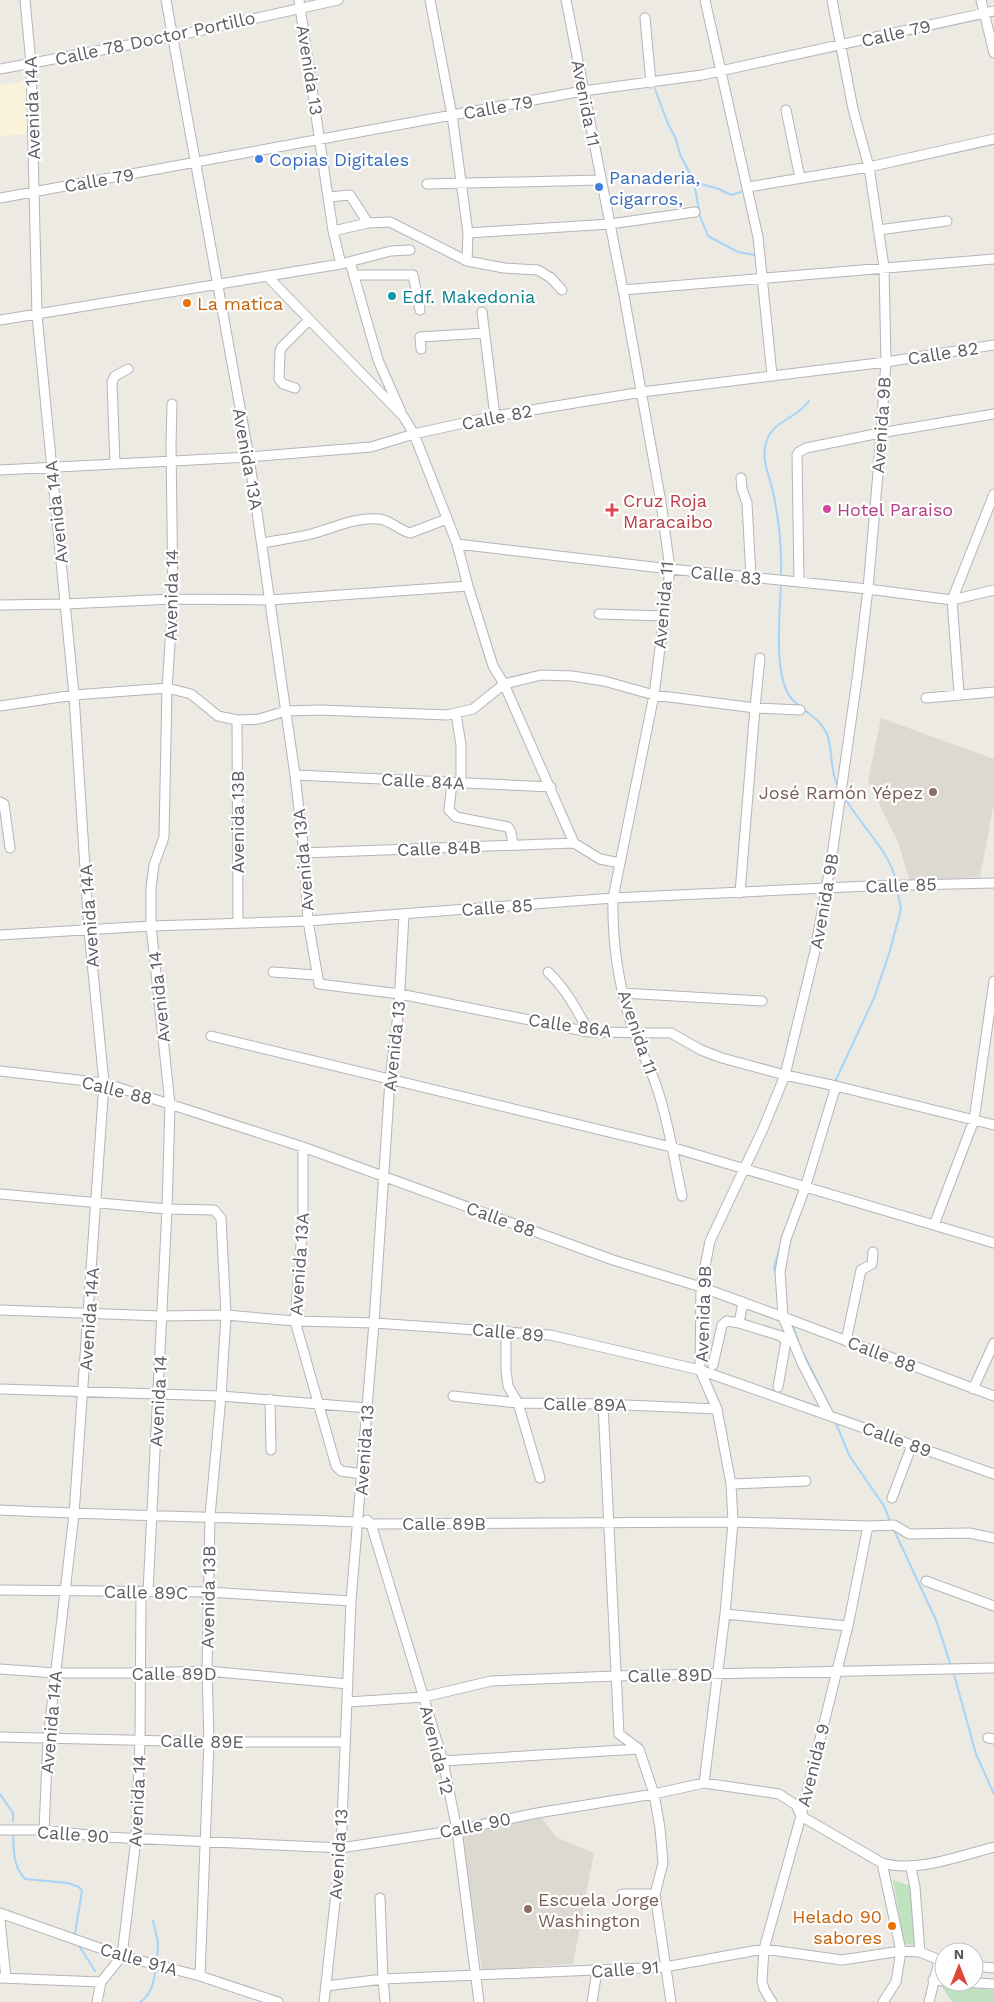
<svg xmlns="http://www.w3.org/2000/svg" width="994" height="2002" font-family="'Work Sans',sans-serif">
  <style>
    .commercial { fill: #fbf3d9 }
    .education { fill: #dcd9d1 }
    .green { fill: #c1e2c1 }
    .lines { fill: none; stroke-linecap: round; stroke-linejoin: round }
    .stream { stroke: #a7d4f8; stroke-width: 2 }
    .street-casing { stroke: #b3b5b9; stroke-width: 11 }
    .street { stroke: #fff; stroke-width: 9 }
    .shop-dot { fill: #3f7fe0; stroke: #fff; stroke-width: 2 }
    .culture-dot { fill: #0f9aa8; stroke: #fff; stroke-width: 2 }
    .food-dot { fill: #e8710a; stroke: #fff; stroke-width: 2 }
    .hotel-dot { fill: #d1479c; stroke: #fff; stroke-width: 2 }
    .health-dot { fill: #e0444e; stroke: #fff; stroke-width: 2 }
    .education-dot { fill: #8d6e63; stroke: #fff; stroke-width: 2 }
    .labels { text-anchor: middle; dominant-baseline: central; stroke-width: 4.5; stroke-linejoin: round; paint-order: stroke }
    .street-label { font-size: 18px; fill: #5b5e62; stroke: #fff }
    .shop-label { font-size: 18px; fill: #366cbe; stroke: #fff; text-anchor: start }
    .culture-label { font-size: 18px; fill: #0d838f; stroke: #fff; text-anchor: start }
    .food-label { font-size: 18px; fill: #c56008; stroke: #fff; text-anchor: start }
    .health-label { font-size: 18px; fill: #be3a42; stroke: #fff; text-anchor: start }
    .hotel-label { font-size: 18px; fill: #b23c85; stroke: #fff; text-anchor: start }
    .education-label { font-size: 18px; fill: #785e54; stroke: #fff; text-anchor: end }
  </style>
  <rect width="100%" height="100%" fill="#eceae2"/>
  <path class="commercial" d="M26,82L28,134L0,136V85Z"/>
  <path class="education" d="M881,718L994,759V803L980,877L910,881L898,842L868,781Z
    M541,1817L556,1837L594,1853L573,1964L482,1970L461,1835Z"/>
  <path class="green" d="M893,1880L914,1887V1945L904,1944Z
    M941,1985L994,1990V2002H952Z"/>
  <g class="lines">
    <path class="stream" d="M655,89L668,124L675,137L680,154L694,182L700,216L708,236L738,252L755,255
      M694,182L719,189L731,195L741,192
      M781,577C782,549 779,520 773,492C769,474 760,458 767,440C774,420 798,418 809,401
      M781,584C780,612 773,676 791,698C802,711 818,716 826,732C834,750 829,768 837,784
      M845,798C859,824 891,852 896,882
      M834,1084L874,998L889,954L901,909L897,889
      M818,1131L830,1092
      M777,1281L774,1267L780,1247
      M792,1323L801,1349
      M803,1353L830,1407
      M835,1421L849,1455L884,1506L890,1521
      M893,1528L936,1620L951,1666
      M953,1671L976,1754L994,1794
      M0,1794L13,1813V1821
      M13,1835C14,1852 13,1866 25,1879L68,1883L79,1887L82,1891L75,1933
      M153,1921L158,1942L157,1963
      M78,1944L95,1971
      M140,2002C152,1995 154,1980 156,1968"/>
    <defs>
      <path id="street" d="M25,0L31,64L37,315L74,695L89,931L104,1083L74,1514L48,1739L44,1830
        M166,0L249,457L295,775L304,853L308,921L319,984L400,994L589,1032L671,1033L701,1050L722,1058L785,1075L836,1086L994,1125
        M299,0L333,231
        M430,0L452,115L468,233
        M566,0L623,290L661,502L670,569L654,695L613,898C612,944 619,989 634,1032C641,1052 651,1069 657,1088C669,1123 674,1160 682,1196
        M705,0L758,237L772,375
        M981,0L994,53
        M645,18L651,83
        M0,69L171,37L338,0
        M786,110L800,178
        M427,184L601,180
        M748,187L869,167L994,139
        M329,197L350,195L368,223
        M0,198L583,91L702,75L994,11
        M878,230L947,221
        M467,261L468,233L610,224L695,212
        M350,262L378,360L401,412
        M341,264L333,231L368,223L390,222L467,261L504,268L538,270L551,278L562,290
        M354,275H413L420,310
        M267,276L403,416L414,434L457,544L468,586L493,666L504,684L574,843L600,859L620,863
        M623,290L994,259
        M482,312L495,416
        M0,320L341,264L391,251L410,250
        M421,349L420,337L485,333
        M295,388L283,384L279,379L280,352L281,348L309,320
        M115,464L112,382L115,376L128,369
        M0,470L249,457L371,447L414,434L495,416L642,392L886,362L994,345
        M741,478L742,489L747,503L751,577
        M262,543C279,540 295,538 311,534C335,528 353,517 379,519C390,520 399,530 410,533L447,519
        M457,544L670,569L868,589L952,600L994,590
        M799,582L797,455L799,452L806,448L880,433L994,414
        M0,605L66,604L173,599L270,600L468,586
        M599,614L664,616
        M760,658L755,708L800,710
        M959,694L952,600L994,494
        M926,698L994,692
        M0,706L74,695L167,688L191,694L218,716L237,720L259,719L286,711L320,710L447,715L473,709L504,684L541,675L572,676L604,681L654,695L755,708L740,893
        M456,714L461,745V783
        M237,720L238,923
        M295,775L551,787
        M452,783L449,810L456,817L508,827L511,832L513,845
        M0,802L4,804L10,848
        M304,853L574,843
        M0,935L151,926L308,921L613,898L868,886L994,883
        M273,972L316,975
        M548,972C566,989 577,1010 589,1032
        M622,993L762,1001
        M211,1036L671,1147L994,1243
        M0,1071L104,1083L303,1147L613,1260L701,1287L783,1317L994,1396
        M303,1147V1218L295,1321L336,1466L341,1471L362,1474
        M0,1194L167,1209L214,1210L221,1218L226,1315L221,1396L210,1516L207,1671L209,1742L200,1976
        M934,1225L974,1120L994,981
        M743,1302L739,1323L781,1336L786,1341L778,1387
        M0,1310L161,1316L226,1315L295,1321L374,1323L550,1335L700,1370L994,1474
        M506,1331V1370L508,1386L518,1403L540,1478
        M846,1341L861,1270L872,1264L873,1252
        M713,1365L722,1325L727,1321L739,1323
        M0,1389L221,1396L368,1408
        M973,1389L994,1343
        M453,1396L518,1403L603,1404L717,1409
        M270,1399L271,1450
        M603,1404L619,1734L639,1749L654,1794L660,1828L663,1863L655,1894L671,2002
        M829,1415L802,1363L783,1317L780,1272L786,1239L805,1188L836,1086
        M731,1484L806,1481
        M892,1498L912,1445
        M0,1510C119,1516 239,1517 358,1522L371,1524L733,1522L868,1526L894,1525L909,1534L969,1533L994,1538
        M367,1520L371,1524L443,1761L457,1830L479,2002
        M926,1581L994,1606
        M0,1590L208,1592L351,1601
        M148,1592L167,1209L170,1104L151,926V888L154,865L164,837L167,688L173,599L171,445L172,404
        M725,1614L848,1626
        M0,1669L55,1673H140L207,1671L348,1684
        M348,1702L424,1697L491,1681L615,1676L994,1668
        M0,1737L209,1742H345
        M988,1738L994,1739
        M443,1761L639,1749
        M704,1783L725,1614L733,1522L731,1484L717,1409L700,1370L701,1287L710,1241L763,1129L785,1075L815,951L832,856L858,672L868,589L878,473L886,362L884,267L869,167L853,109L832,0
        M0,1830H44L104,1837L341,1848L457,1830L537,1813L654,1794L704,1783L779,1794L796,1805L801,1816L882,1863C917,1873 959,1856 994,1847
        M882,1863L901,1951L896,1982L883,2002
        M911,1868L915,1887L920,1952
        M622,1894H655
        M380,1898L383,1979L665,1967L764,1949L842,1960L901,1951L920,1952L944,1962
        M0,1913L122,1956L200,1976L278,2002
        M0,1920L6,1978
        M974,1966L994,1968
        M0,1978L101,1982
        M933,1980L944,1981
        M962,1982L994,1984
        M326,1986L383,1979L385,2002
        M97,2002L101,1982L122,1956L136,1839L140,1741L141,1592
        M324,2002L341,1848L351,1601L374,1323L390,1080L399,1006L404,914
        M592,2002L597,1971
        M772,2002L764,1989L762,1981L764,1949L801,1816L848,1626L868,1526
        M929,2002L939,1961"/>
    </defs>
    <use href="#street" class="street-casing"/>
    <use href="#street" class="street"/>
  </g>
  <g class="shop-dot">
    <circle cx="259" cy="159" r="5"/>
    <circle cx="599" cy="187" r="5"/>
  </g>
  <circle class="culture-dot" cx="392" cy="296" r="5"/>
  <g class="food-dot">
    <circle cx="187" cy="303" r="5"/>
    <circle cx="892" cy="1926" r="5"/>
  </g>
  <circle class="hotel-dot" cx="827" cy="509" r="5"/>
  <path class="health-dot" d="M609.5 502.5h5v5h5v5h-5v5h-5v-5h-5v-5h5z"/>
  <g class="education-dot">
    <circle cx="933" cy="792" r="5"/>
    <circle cx="528" cy="1909" r="5"/>
  </g>
  <g class="labels">
    <g class="street-label">
      <text transform="translate(896 33) rotate(-13)">Calle 79</text>
      <text transform="translate(155 38) rotate(-12)">Calle 78 Doctor Portillo</text>
      <text transform="translate(310 70) rotate(81)">Avenida 13</text>
      <text transform="translate(586 103) rotate(79)">Avenida 11</text>
      <text transform="translate(498 107) rotate(-10)">Calle 79</text>
      <text transform="translate(32 108) rotate(-92)">Avenida 14A</text>
      <text transform="translate(99 180) rotate(-10)">Calle 79</text>
      <text transform="translate(943 353) rotate(-9)">Calle 82</text>
      <text transform="translate(497 417) rotate(-11)">Calle 82</text>
      <text transform="translate(881 425) rotate(-86)">Avenida 9B</text>
      <text transform="translate(248 459) rotate(80)">Avenida 13A</text>
      <text transform="translate(56 512) rotate(-96)">Avenida 14A</text>
      <text transform="translate(726 575) rotate(6)">Calle 83</text>
      <text transform="translate(171 595) rotate(-89)">Avenida 14</text>
      <text transform="translate(663 605) rotate(-85)">Avenida 11</text>
      <text transform="translate(423 781) rotate(3)">Calle 84A</text>
      <text transform="translate(237 822) rotate(-90)">Avenida 13B</text>
      <text transform="translate(439 848) rotate(-2)">Calle 84B</text>
      <text transform="translate(303 860) rotate(-95)">Avenida 13A</text>
      <text transform="translate(901 885) rotate(-2)">Calle 85</text>
      <text transform="translate(824 901) rotate(-80)">Avenida 9B</text>
      <text transform="translate(497 907) rotate(-4)">Calle 85</text>
      <text transform="translate(89 916) rotate(-94)">Avenida 14A</text>
      <text transform="translate(159 997) rotate(-96)">Avenida 14</text>
      <text transform="translate(570 1025) rotate(8)">Calle 86A</text>
      <text transform="translate(638 1032) rotate(71)">Avenida 11</text>
      <text transform="translate(394 1046) rotate(-84)">Avenida 13</text>
      <text transform="translate(117 1090) rotate(14)">Calle 88</text>
      <text transform="translate(501 1219) rotate(20)">Calle 88</text>
      <text transform="translate(299 1264) rotate(-86)">Avenida 13A</text>
      <text transform="translate(703 1314) rotate(-88)">Avenida 9B</text>
      <text transform="translate(89 1319) rotate(-86)">Avenida 14A</text>
      <text transform="translate(508 1332) rotate(5)">Calle 89</text>
      <text transform="translate(882 1354) rotate(21)">Calle 88</text>
      <text transform="translate(158 1401) rotate(-87)">Avenida 14</text>
      <text transform="translate(585 1404) rotate(1)">Calle 89A</text>
      <text transform="translate(897 1439) rotate(20)">Calle 89</text>
      <text transform="translate(364 1450) rotate(-86)">Avenida 13</text>
      <text x="444" y="1523">Calle 89B</text>
      <text transform="translate(146 1592) rotate(1)">Calle 89C</text>
      <text transform="translate(208 1597) rotate(-89)">Avenida 13B</text>
      <text x="174" y="1673">Calle 89D</text>
      <text transform="translate(670 1675) rotate(-1)">Calle 89D</text>
      <text transform="translate(51 1722) rotate(-85)">Avenida 14A</text>
      <text transform="translate(202 1741) rotate(1)">Calle 89E</text>
      <text transform="translate(437 1750) rotate(76)">Avenida 12</text>
      <text transform="translate(813 1765) rotate(-76)">Avenida 9</text>
      <text transform="translate(137 1801) rotate(-87)">Avenida 14</text>
      <text transform="translate(475 1825) rotate(-11)">Calle 90</text>
      <text transform="translate(73 1834) rotate(4)">Calle 90</text>
      <text transform="translate(338 1854) rotate(-86)">Avenida 13</text>
      <text transform="translate(139 1959) rotate(16)">Calle 91A</text>
      <text transform="translate(625 1969) rotate(-4)">Calle 91</text>
    </g>
    <g class="shop-label">
      <text x="269" y="159">Copias Digitales</text>
      <text x="609" y="177">Panaderia,<tspan x="609" dy="21">cigarros,</tspan></text>
    </g>
    <g class="culture-label">
      <text x="402" y="296">Edf. Makedonia</text>
    </g>
    <g class="food-label">
      <text x="197" y="303">La matica</text>
      <text x="882" y="1916" text-anchor="end">Helado 90<tspan x="882" dy="21">sabores</tspan></text>
    </g>
    <g class="health-label">
      <text x="623" y="500">Cruz Roja<tspan x="623" dy="21">Maracaibo</tspan></text>
    </g>
    <g class="hotel-label">
      <text x="837" y="509">Hotel Paraiso</text>
    </g>
    <g class="education-label">
      <text x="923" y="792">José Ramón Yépez</text>
      <text x="538" y="1899" text-anchor="start">Escuela Jorge<tspan x="538" dy="21">Washington</tspan></text>
    </g>
  </g>
  <g transform="translate(959 1967)"><circle r="24" fill="#ffffff" stroke="#bdbfc0"/>
  <path d="M0-4L9 19L0 12L-9 19Z" fill="#db483a"/>
  <text y="-8" font-size="14" font-weight="bold" text-anchor="middle" fill="#5b5e62">N</text>
  </g>
</svg>
